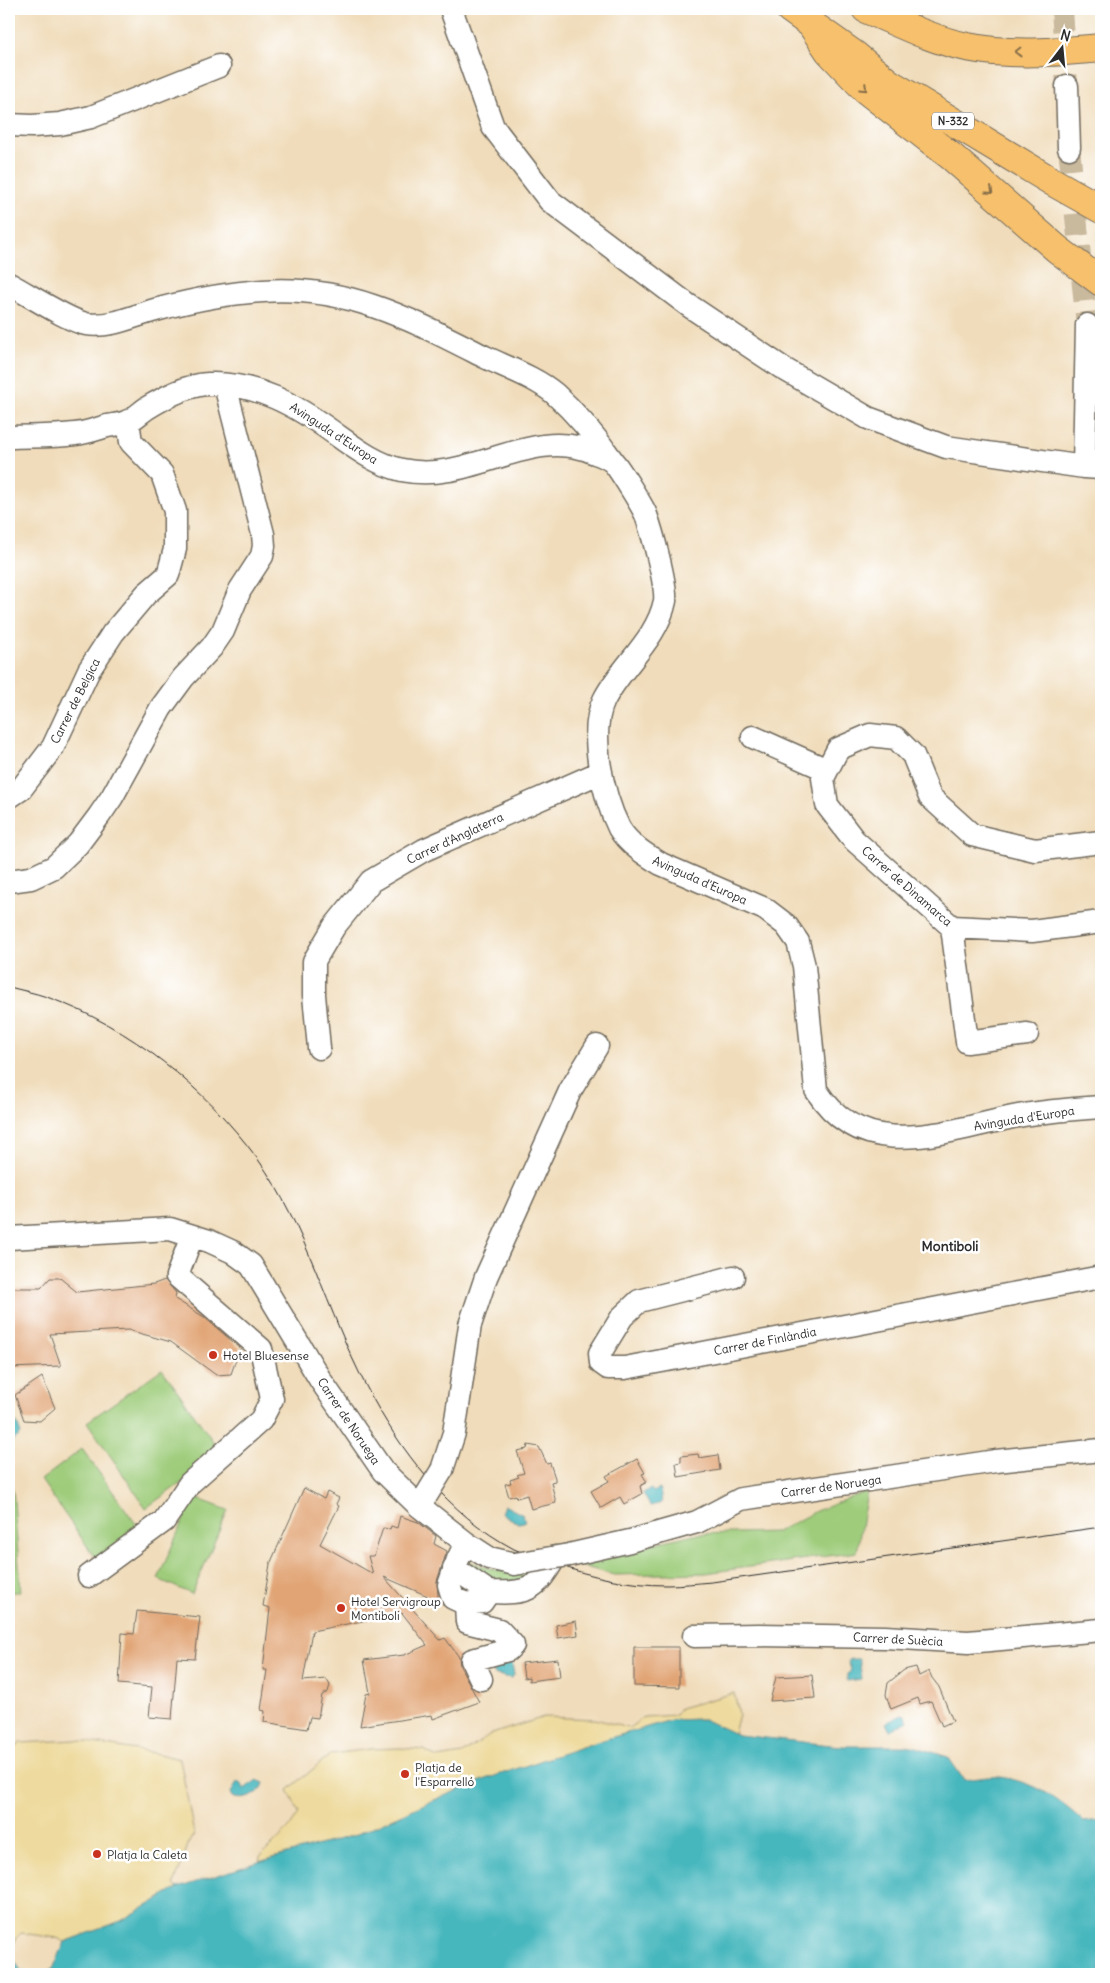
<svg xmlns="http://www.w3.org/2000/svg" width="1110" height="1983" font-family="Delius,sans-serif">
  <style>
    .green { fill: #9ecc7a; stroke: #647c52 }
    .sand { fill: #eeda9e; stroke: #8c8264 }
    .water { fill: #47b7be; stroke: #397174 }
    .building { fill: #e1a475 }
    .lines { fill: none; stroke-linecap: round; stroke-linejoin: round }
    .minor-tunnel { stroke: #c9b99d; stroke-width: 22; stroke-dasharray: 22 11; stroke-linecap: butt }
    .minor-casing { stroke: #70695d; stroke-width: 25 }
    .highway-casing { stroke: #70695d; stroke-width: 30 }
    .minor { stroke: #fff; stroke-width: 22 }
    .highway { stroke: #f7c06c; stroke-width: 28 }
    .tram { stroke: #2b2b2b; stroke-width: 1 }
    .minor-bridge-casing { stroke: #70695d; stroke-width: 25; stroke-linecap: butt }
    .minor-bridge { stroke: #fff; stroke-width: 22 }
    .oneway { stroke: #876e48 }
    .poi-dot { fill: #c8321e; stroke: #fff; stroke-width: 2 }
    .labels { text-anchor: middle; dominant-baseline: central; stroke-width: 5; stroke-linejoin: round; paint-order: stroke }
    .shield { fill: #fff; stroke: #6b6b6b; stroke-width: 1 }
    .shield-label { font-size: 11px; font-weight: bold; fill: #2b2b2b }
    .street-label { font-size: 12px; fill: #2b2b2b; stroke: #fff }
    .poi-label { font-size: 12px; fill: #2b2b2b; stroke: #fff; text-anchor: start }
    .neighbourhood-label { font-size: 14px; font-weight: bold; fill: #2b2b2b; stroke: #fff }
  </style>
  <rect width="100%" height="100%" fill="#fff"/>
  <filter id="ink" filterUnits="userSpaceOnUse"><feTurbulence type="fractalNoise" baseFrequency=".02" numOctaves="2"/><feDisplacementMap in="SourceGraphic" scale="10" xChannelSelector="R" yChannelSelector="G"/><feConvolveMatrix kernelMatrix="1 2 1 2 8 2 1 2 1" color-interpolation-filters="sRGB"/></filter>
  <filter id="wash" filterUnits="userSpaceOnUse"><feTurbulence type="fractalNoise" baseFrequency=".0096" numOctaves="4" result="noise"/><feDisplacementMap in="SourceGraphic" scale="20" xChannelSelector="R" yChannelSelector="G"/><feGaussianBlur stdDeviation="1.12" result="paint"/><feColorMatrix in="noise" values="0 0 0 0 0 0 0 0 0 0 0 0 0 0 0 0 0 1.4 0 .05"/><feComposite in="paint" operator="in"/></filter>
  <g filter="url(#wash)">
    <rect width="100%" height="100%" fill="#f0dcba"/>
    <path class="green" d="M162,1369L222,1454L146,1508L87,1422Z
      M82,1449L144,1535L101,1566L41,1480Z
      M9,1489H13L21,1592H9Z
      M867,1491L857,1552L706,1573L614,1575L571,1563L694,1534L776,1532L816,1511Z
      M193,1497L228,1510L192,1594L158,1579Z
      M466,1560C493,1571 505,1573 534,1570L520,1584L476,1580Z"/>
    <path class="sand" d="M734,1693L739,1714L734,1734L703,1719L671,1720L600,1741L489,1778L427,1803L355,1835L259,1862L260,1857L289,1828L299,1813L288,1790L331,1754L371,1749L401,1748L424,1750L438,1758L462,1754L492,1734L544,1717L595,1719L629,1728L644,1717L675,1715L680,1708Z
      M76,1740L154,1753L180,1759L194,1834L189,1842L174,1885L178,1888L121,1921L65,1942L57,1938L21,1933L16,1938L11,1954L9,1952V1753L20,1743Z"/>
    <path class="water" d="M9,1423H17L21,1434L9,1444Z
      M651,1489L653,1492L660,1489L662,1503L650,1506L643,1493Z
      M504,1505L523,1515L522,1517L525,1520L524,1522L518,1523L501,1513Z
      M850,1659H859L862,1679L847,1681V1674L850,1672L851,1669L848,1662Z
      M512,1663L514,1675L511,1678L493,1674L492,1666Z
      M904,1714L908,1721L890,1731L886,1723Z
      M703,1719L738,1735L840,1746H913L948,1757L964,1780C975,1779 988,1776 999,1777C1033,1781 1060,1800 1084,1822L1101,1820V1974H42L53,1969L65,1942L121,1921L178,1888L259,1862L355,1835L427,1803L489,1778L600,1741L671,1720Z
      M257,1780L264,1783C261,1795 243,1802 233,1797L231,1793L237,1782H241L244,1789Z
      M9,1952L11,1954L21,1971L29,1974H9Z"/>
    <g id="blocks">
      <path class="building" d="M50,1278H60L77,1292L154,1284L165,1280L176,1293L175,1299L204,1317L240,1348L231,1374L216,1375L171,1342L128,1330L50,1334L61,1366L9,1368V1288H41Z
        M42,1377L55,1408L40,1421L24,1420L15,1395Z
        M528,1445L539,1447L547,1464L550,1463L555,1478V1481L551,1482L556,1503L531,1509L527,1495L517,1498L516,1495L509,1497L505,1484L511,1483L510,1480L519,1477L517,1475L524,1473L517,1451L527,1449Z
        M698,1454L699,1458L718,1455L720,1470L678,1477L676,1463L681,1462V1456Z
        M637,1459L645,1473L642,1474L647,1482L640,1486L642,1494L624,1504L620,1497L601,1508L591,1491L609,1481L606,1476Z
        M304,1488L324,1499L327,1492L339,1498L336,1504L339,1506L320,1544L373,1574L368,1556H374L383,1528L390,1529L391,1526L397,1528L400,1516L418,1522L436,1536L434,1544L447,1551L437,1581L438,1595L437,1600L384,1577L440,1640L445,1638L459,1657L460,1666L479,1702L433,1719L432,1715L360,1726L366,1694L370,1693L364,1660L404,1655L427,1645L402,1613L312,1631L303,1681L326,1679L330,1685L328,1692L322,1695L318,1718L310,1717L307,1729L264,1722L265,1711L261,1710L267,1670H263L270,1608L263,1606L270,1564Z
        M137,1611L200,1617L195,1659L177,1658L172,1719L149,1717L152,1687L119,1684L122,1633L134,1634Z
        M576,1621L578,1635L558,1638L556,1625Z
        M634,1647H679V1687L634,1686Z
        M558,1659L560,1677L529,1681V1677L524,1678L522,1663Z
        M916,1667L919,1676L929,1671L932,1678L939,1687L953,1721L942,1726L931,1701L920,1704L918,1698L891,1709L886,1695L888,1683L904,1670Z
        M812,1675L815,1698L770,1701L776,1677Z"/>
    </g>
  </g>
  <g filter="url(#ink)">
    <use href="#blocks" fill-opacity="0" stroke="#70695d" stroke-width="1"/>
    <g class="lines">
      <path class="minor-tunnel" d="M1062,9L1067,86
        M1069,148L1087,325"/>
      <defs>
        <path id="minor" d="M451,9L493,127L550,201L688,305L784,369L868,418L946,447L1084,467L1101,468
          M1067,86L1069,148
          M9,125L32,126L60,124L91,117L219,66
          M9,284C28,294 67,320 86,324C111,328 135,315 159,309C193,300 229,293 263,291C348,285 412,320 485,357C508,368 536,378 555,394C577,414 595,436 612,460
          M9,437C31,436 53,437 75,434C86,433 97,429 107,426C114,425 122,424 129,421C135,418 141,412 147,408C165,397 187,385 208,384C256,382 297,406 334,433C355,448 376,464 402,470C470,485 531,424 595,453C601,455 610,459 614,463C620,470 643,507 646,515C652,531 667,586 665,601C657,640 621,666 604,700C588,733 603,796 619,828C628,844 646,855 661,864L765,909L786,925L798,942L804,966L816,1090C864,1166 947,1130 1018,1116C1045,1111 1073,1109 1101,1107
          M1084,467L1087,325
          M753,737L827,770
          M9,797L21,789L53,747L89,670L113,633L146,594L168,575L175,549V511L162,474L131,442L128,421
          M1101,842L1035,850L972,835L930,797L913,755L896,738L870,735L838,749L823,778L827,805L854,840L952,927L1032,931L1101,922
          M9,881L31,878L54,867L78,844L99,816L112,797L161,708L183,678L212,647L223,631L240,590L262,556L264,546L263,534L225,385
          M952,927L967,1042L1027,1034
          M319,1048L314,995V961L334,927L371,881L424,850L601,772
          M9,1238L170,1229L209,1241L233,1252L251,1265L321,1381L383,1471L419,1506L466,1543L489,1558L515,1564
          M733,1277L639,1301L622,1317L600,1353L601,1363L608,1368H625L1101,1277
          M442,1470L454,1433L470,1325L486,1277L570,1091L597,1046
          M466,1543L458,1559L449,1585L453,1598L466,1604L482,1602L489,1592C527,1594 536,1591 555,1557
          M569,1555L630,1541L697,1522L741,1499L996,1461L1101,1450
          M454,1568L489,1592
          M89,1576L164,1521L190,1483L261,1420L272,1399L261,1349L177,1276L192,1236
          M466,1604L467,1622L499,1630L513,1645L508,1650L472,1660L481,1679
          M694,1636L759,1635L885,1637L968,1642L1101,1630"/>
        <path id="highway" d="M790,9L856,56L889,83L1053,182L1101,209
          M866,9C899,23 932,40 967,47C1011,56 1057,52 1101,48
          M811,24L829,51L866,90L952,157L1057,249L1101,282"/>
      </defs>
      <use href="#minor" class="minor-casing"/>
      <use href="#highway" class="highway-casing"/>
      <use href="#minor" class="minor"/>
      <use href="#highway" class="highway"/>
      <path class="tram" d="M9,987C21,990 35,993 47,997C131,1027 204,1087 257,1158C307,1227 327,1312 366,1386C400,1451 448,1514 514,1549C527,1555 542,1559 556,1564C592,1577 628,1585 667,1585C682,1585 697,1583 712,1582L1101,1527"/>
      <defs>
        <path id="minor-bridge" d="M426,1496L442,1470
          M515,1564L569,1555"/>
      </defs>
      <use href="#minor-bridge" class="minor-bridge-casing"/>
      <use href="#minor-bridge" class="minor-bridge"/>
    </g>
    <defs><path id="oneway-chevron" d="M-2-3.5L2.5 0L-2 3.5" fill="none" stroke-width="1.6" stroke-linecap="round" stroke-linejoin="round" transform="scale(1.25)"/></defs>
    <g class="oneway">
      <use href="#oneway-chevron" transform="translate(1018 52) rotate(179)"/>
      <use href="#oneway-chevron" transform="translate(864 88) rotate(44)"/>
      <use href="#oneway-chevron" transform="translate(990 191) rotate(42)"/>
    </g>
  </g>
  <g class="poi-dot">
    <circle cx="213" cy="1355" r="5"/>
    <circle cx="341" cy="1608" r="5"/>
    <circle cx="405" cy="1774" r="5"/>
    <circle cx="97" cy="1854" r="5"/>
  </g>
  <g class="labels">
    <rect class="shield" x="932" y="112.5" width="42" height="17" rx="4"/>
    <g class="shield-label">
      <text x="953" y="121">N-332</text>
    </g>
    <g class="street-label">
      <text transform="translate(334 433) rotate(33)">Avinguda d'Europa</text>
      <text transform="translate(75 701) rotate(-63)">Carrer de Belgica</text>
      <text transform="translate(455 838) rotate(-25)">Carrer d'Anglaterra</text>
      <text transform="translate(700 880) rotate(24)">Avinguda d'Europa</text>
      <text transform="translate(907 886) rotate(41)">Carrer de Dinamarca</text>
      <text transform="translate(1024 1118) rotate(-9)">Avinguda d'Europa</text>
      <text transform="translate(765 1341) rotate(-11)">Carrer de Finlàndia</text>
      <text transform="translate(349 1421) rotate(56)">Carrer de Noruega</text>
      <text transform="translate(831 1486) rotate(-8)">Carrer de Noruega</text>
      <text transform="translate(898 1639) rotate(3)">Carrer de Suècia</text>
    </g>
    <g class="poi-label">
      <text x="223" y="1355">Hotel Bluesense</text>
      <text x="351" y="1601">Hotel Servigroup<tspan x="351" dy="14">Montiboli</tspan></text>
      <text x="415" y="1767">Platja de<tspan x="415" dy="14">l'Esparrelló</tspan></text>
      <text x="107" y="1854">Platja la Caleta</text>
    </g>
    <g class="neighbourhood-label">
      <text x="950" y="1246">Montiboli</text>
    </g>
  </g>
  <rect width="1110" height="1983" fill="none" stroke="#fff" stroke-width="30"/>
  <g transform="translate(1062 48) rotate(16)" stroke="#ffffff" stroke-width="4" paint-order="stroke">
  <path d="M0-4L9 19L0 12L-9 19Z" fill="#2b2b2b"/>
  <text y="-8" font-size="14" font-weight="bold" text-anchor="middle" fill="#2b2b2b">N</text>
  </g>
</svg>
